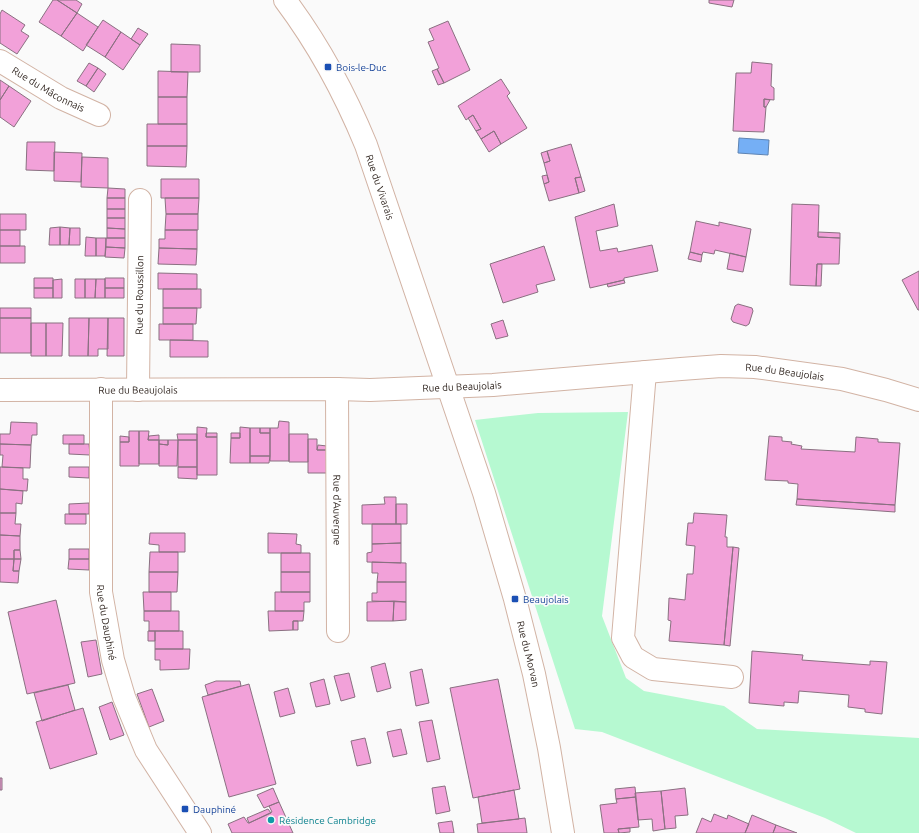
<svg xmlns="http://www.w3.org/2000/svg" width="919" height="833" font-family="Ubuntu,sans-serif">
  <style>
    .green { fill: #b6f9d1 }
    .water { fill: #75aff5; stroke: #5e84b3 }
    .building { fill: #f2a1d9; stroke: #8a7081 }
    .lines { fill: none; stroke-linecap: round; stroke-linejoin: round }
    .minor-casing { stroke: #d2b3a4; stroke-width: 24 }
    .minor { stroke: #fff; stroke-width: 22 }
    .transit-dot { fill: #1a4fb4; stroke: #fafafa; stroke-width: 1.5 }
    .culture-dot { fill: #0f9aa8; stroke: #fafafa; stroke-width: 1.5 }
    .labels { text-anchor: middle; dominant-baseline: central; stroke-width: 3.5; stroke-linejoin: round; paint-order: stroke }
    .transit-label { font-size: 10px; fill: #164399; stroke: #fafafa; text-anchor: start }
    .street-label { font-size: 10px; fill: #2a1f19; stroke: #fafafa }
    .culture-label { font-size: 10px; fill: #0d838f; stroke: #fafafa; text-anchor: start }
  </style>
  <rect width="100%" height="100%" fill="#fafafa"/>
  <path class="green" d="M628,412L602,616L626,678L644,691L724,706L757,729L919,738V833H856L825,818L602,732L575,729L475,420L538,413Z"/>
  <path class="water" d="M739,138L769,140L768,155L738,153Z"/>
  <path class="building" d="M53,0H57L77,13L61,36L39,22Z
    M57,0H76L82,4L77,13Z
    M709,0H734L732,7L709,3Z
    M2,10L25,25L21,31L29,36L17,54L0,43V14Z
    M77,13L98,27L83,51L61,36Z
    M103,20L121,32L105,57L86,45Z
    M448,21L470,70L444,83L437,69L439,68L428,42L434,40L429,29Z
    M138,28L148,34L140,45L131,39Z
    M121,32L140,45L123,70L105,57Z
    M171,44L200,45V72H171Z
    M752,62L772,64L771,86L774,88V100L764,99V107H766L764,132L733,131L736,73H751Z
    M89,63L98,68L86,86L77,81Z
    M98,68L106,74L94,92L86,86Z
    M437,69L444,83L438,85L432,71Z
    M158,71L188,72L187,97H158Z
    M501,79L510,93L507,96L527,128L501,144L494,131L481,139L476,131L481,129L473,115L466,120L458,106Z
    M0,80L9,86L0,100Z
    M9,86L31,101L14,127L0,117V100Z
    M158,97H187V124H158Z
    M764,99L770,100L766,107H764Z
    M473,115L481,129L476,131L468,118Z
    M147,124H187V146H147Z
    M494,131L501,144L489,152L481,139Z
    M27,142H55L54,171L26,170Z
    M571,144L581,177L575,178L579,193L549,201L544,184L549,182L544,163L550,161L547,151Z
    M147,146H187L186,167L147,166Z
    M547,151L550,161L544,163L541,153Z
    M54,152L82,153L81,182L54,181Z
    M82,157L108,158V188L81,187Z
    M547,175L549,182L544,184L542,176Z
    M581,177L585,191L579,193L575,178Z
    M161,179H199V198H161Z
    M108,188L125,189V198H107Z
    M107,198H125V209H107Z
    M165,198H199L198,214H166Z
    M614,204L618,226L596,231L600,251L617,248L618,252L652,245L658,271L624,278V280L590,288L575,217Z
    M792,204L819,205L818,237L840,238L839,264H817L816,286L790,285Z
    M107,209H125V218H107Z
    M0,214H26V230H0Z
    M166,214H198V230H165Z
    M107,218H125V229L107,228Z
    M696,221L719,226V222L751,229L746,257L715,250L714,254L703,252L702,255L690,252Z
    M60,227L70,228L69,245H60Z
    M60,227V245H49L50,228Z
    M70,228H80V245H69Z
    M107,228L125,229V238H107Z
    M0,230H20V246H0Z
    M165,230H197V249L159,248V239H165Z
    M818,232L840,233V238L818,237Z
    M86,237L96,238V256H85Z
    M96,238H106L105,256H96Z
    M106,238H125V248L106,247Z
    M0,246H25V263H0Z
    M544,246L555,280L536,285L538,292L503,303L490,264Z
    M106,247L125,248L124,258L105,257Z
    M159,248L197,249L196,265L158,264Z
    M690,252L702,255L701,262L688,259Z
    M730,253L746,257L743,272L727,269Z
    M817,264H822L821,286H816Z
    M919,271V310H918L902,280Z
    M158,273L197,274V289H158Z
    M34,278H53V288H34Z
    M105,278H124V288H105Z
    M62,279V298H53V280Z
    M75,279H85V298H75Z
    M85,279H96L95,298H85Z
    M96,279H105V298H95Z
    M624,280L625,283L608,287L607,284Z
    M34,288H53V298H34Z
    M105,288H124V298H105Z
    M163,289H201V308H163Z
    M738,304L752,308L753,311L749,324L746,326L733,322L731,319L735,306Z
    M0,308H31V318H0Z
    M163,308H197L196,324H163Z
    M0,318H31V353H0Z
    M69,318H89L88,356H69Z
    M89,318H108V349H98V356H88Z
    M108,318H124V356H107Z
    M503,320L508,336L496,339L491,324Z
    M31,323H46V356H31Z
    M46,323H63L62,356H46Z
    M159,324H193V340H159Z
    M170,340L208,341V357H170Z
    M279,421L289,422V461H270V428H278Z
    M11,422L37,423V435H32L31,445L0,444V434H10Z
    M197,427L207,428L206,437H217V475H197Z
    M240,427L250,428V463H230L231,438H240Z
    M250,428H260V433H270V456H250Z
    M260,428H270V433H260Z
    M129,431H139V466H120V442H129Z
    M139,431H149L148,440H159V464H139Z
    M206,433H217V437H206Z
    M231,433H240V438H231Z
    M177,434H197V440H178Z
    M289,434H308V462H289Z
    M63,435H84V444H63Z
    M159,435V440H148L149,436Z
    M120,436L129,437V442H120Z
    M769,436L782,437V441L792,442L791,444L802,446L801,449L855,452L856,437L878,439V442L900,443L895,505L797,499L798,484L788,483V481L765,480Z
    M308,439H317V450H327V473H308Z
    M159,440H168V445L159,444Z
    M168,440H178L177,466H159V444L168,445Z
    M178,440H197V467H178Z
    M0,444L31,445L30,468L2,467L3,455H0Z
    M69,444H89L90,455L69,454Z
    M318,445L327,446V450H317Z
    M250,456H270L269,463H250Z
    M0,467L23,468V479H28L27,491L0,489Z
    M69,467H89V478L69,477Z
    M178,467H197V479L178,478Z
    M0,489L23,491L22,504L16,503V513H0Z
    M384,497H396V524H362V505L385,504Z
    M797,499L895,505V512L796,505Z
    M89,503V514H69V504Z
    M396,504H407V524H396Z
    M0,513H16L15,524H21L20,536L0,535Z
    M694,513L727,515L725,537H727V547H733L724,645L669,641L671,621L668,620L669,598L685,600L687,574H693L695,546L686,545L688,523H693Z
    M65,514H86V524H65Z
    M372,524H401V543L372,544Z
    M150,533H185V552H159V545L149,544Z
    M268,533L297,534L296,544L301,545V553H268Z
    M0,535L20,536V550H14V559H0Z
    M401,543V563L367,562V553L372,552V544Z
    M733,547L739,548L730,646L724,645Z
    M69,549H89V559H69Z
    M14,550H20L21,559H14Z
    M150,552H178V572H149Z
    M281,553H310V572H281Z
    M0,559H14L13,571H19L18,583L0,582Z
    M14,559H21L19,571H13Z
    M69,559H89V570L68,569Z
    M372,562L406,563V582H377L378,573H372Z
    M149,572H178L177,592H149Z
    M281,572H310V592H281Z
    M377,582H406V602L372,601V593H377Z
    M143,592H171V611H144Z
    M275,592H310V602H304V611H275Z
    M56,600L75,683L27,694L8,612Z
    M394,601L406,602V620L393,621Z
    M394,601L393,621H367V602Z
    M144,611H179V631H149V621H144Z
    M268,611H304L303,621H293V630L269,631Z
    M293,621H298V630H293Z
    M148,631H155V641H148Z
    M155,631H183V649H155Z
    M96,640L102,674L88,677L81,642Z
    M155,649H190L189,669L160,670V660H155Z
    M752,651L803,655L802,660L870,665V661L887,662L882,714L865,712V709L848,707L849,695L799,691L798,703L784,702V706L749,703Z
    M385,663L391,688L377,692L371,667Z
    M422,669L429,703L416,706L410,672Z
    M349,673L355,697L341,701L334,676Z
    M324,679L330,704L316,707L310,683Z
    M498,679L520,789L473,798L450,688Z
    M216,681H240L241,686L208,695L205,685Z
    M249,684L276,784L229,797L202,697Z
    M68,685L75,710L42,721L34,693Z
    M288,688L295,713L280,717L274,692Z
    M152,689L164,721L149,727L137,694Z
    M112,702L124,735L110,740L99,707Z
    M83,708L97,754L50,769L36,722Z
    M432,720L440,759L427,762L419,722Z
    M401,729L407,754L393,757L387,732Z
    M365,738L371,763L357,766L351,741Z
    M0,778H2V790H0Z
    M445,786L450,811L436,814L432,788Z
    M635,787L636,797L616,799L615,789Z
    M273,788L279,802L264,808L257,795Z
    M685,788L688,815L675,816L676,828L665,829L661,791Z
    M514,790L519,819L482,823L478,797Z
    M661,791L665,829L653,831L652,819L638,820L635,793Z
    M636,797L639,827L618,829L619,833H604L600,805L617,803L616,799Z
    M279,802L293,833H232L228,824L244,817L248,823H249L272,812L269,806Z
    M268,809L271,813L249,823L247,818Z
    M714,814L727,819L728,815L749,824L745,833H696L702,818L711,822Z
    M752,815L776,825L773,833H745Z
    M525,818L527,833H478L477,824Z
    M452,821L454,833H440L438,823Z
    M776,825L797,833H773Z
    M630,828V832L619,833L618,829Z"/>
  <g class="lines">
    <defs>
      <g id="minor">
        <path id="s1" d="M285,0C318,44 345,94 366,145L484,493L515,599L534,674L549,748L563,833"/>
        <path id="s2" d="M0,61L61,98L99,115"/>
        <path d="M645,372L623,638L633,657L653,669L732,677"/>
        <path id="s3" d="M101,389V592L113,660L124,697L146,750L200,833"/>
        <path id="s4" d="M337,389L338,631"/>
        <path id="s5" d="M0,390L337,389L370,390L493,385L681,369L721,366L755,367L842,379L886,390L919,400"/>
        <path id="s6" d="M138,390L140,200"/>
      </g>
    </defs>
    <use href="#minor" class="minor-casing"/>
    <use href="#minor" class="minor"/>
  </g>
  <g class="transit-dot">
    <rect x="324" y="63" width="8" height="8" rx="2"/>
    <rect x="511" y="595" width="8" height="8" rx="2"/>
    <rect x="181" y="805" width="8" height="8" rx="2"/>
  </g>
  <circle class="culture-dot" cx="271" cy="820" r="4"/>
  <g class="labels">
    <g class="transit-label">
      <text x="336" y="67">Bois-le-Duc</text>
      <text x="523" y="599">Beaujolais</text>
      <text x="193" y="809">Dauphiné</text>
    </g>
    <g class="street-label">
      <text stroke="none"><textPath href="#s2" startOffset="56">Rue du Mâconnais</textPath></text>
      <text stroke="none"><textPath href="#s1" startOffset="211">Rue du Vivarais</textPath></text>
      <text stroke="none"><textPath href="#s6" startOffset="95">Rue du Roussillon</textPath></text>
      <text stroke="none"><textPath href="#s5" startOffset="786">Rue du Beaujolais</textPath></text>
      <text stroke="none"><textPath href="#s5" startOffset="462">Rue du Beaujolais</textPath></text>
      <text stroke="none"><textPath href="#s5" startOffset="138">Rue du Beaujolais</textPath></text>
      <text stroke="none"><textPath href="#s4" startOffset="121">Rue d'Auvergne</textPath></text>
      <text stroke="none"><textPath href="#s3" startOffset="234">Rue du Dauphiné</textPath></text>
      <text stroke="none"><textPath href="#s1" startOffset="701">Rue du Morvan</textPath></text>
    </g>
    <g class="culture-label">
      <text x="279" y="820">Résidence Cambridge</text>
    </g>
  </g>
</svg>
